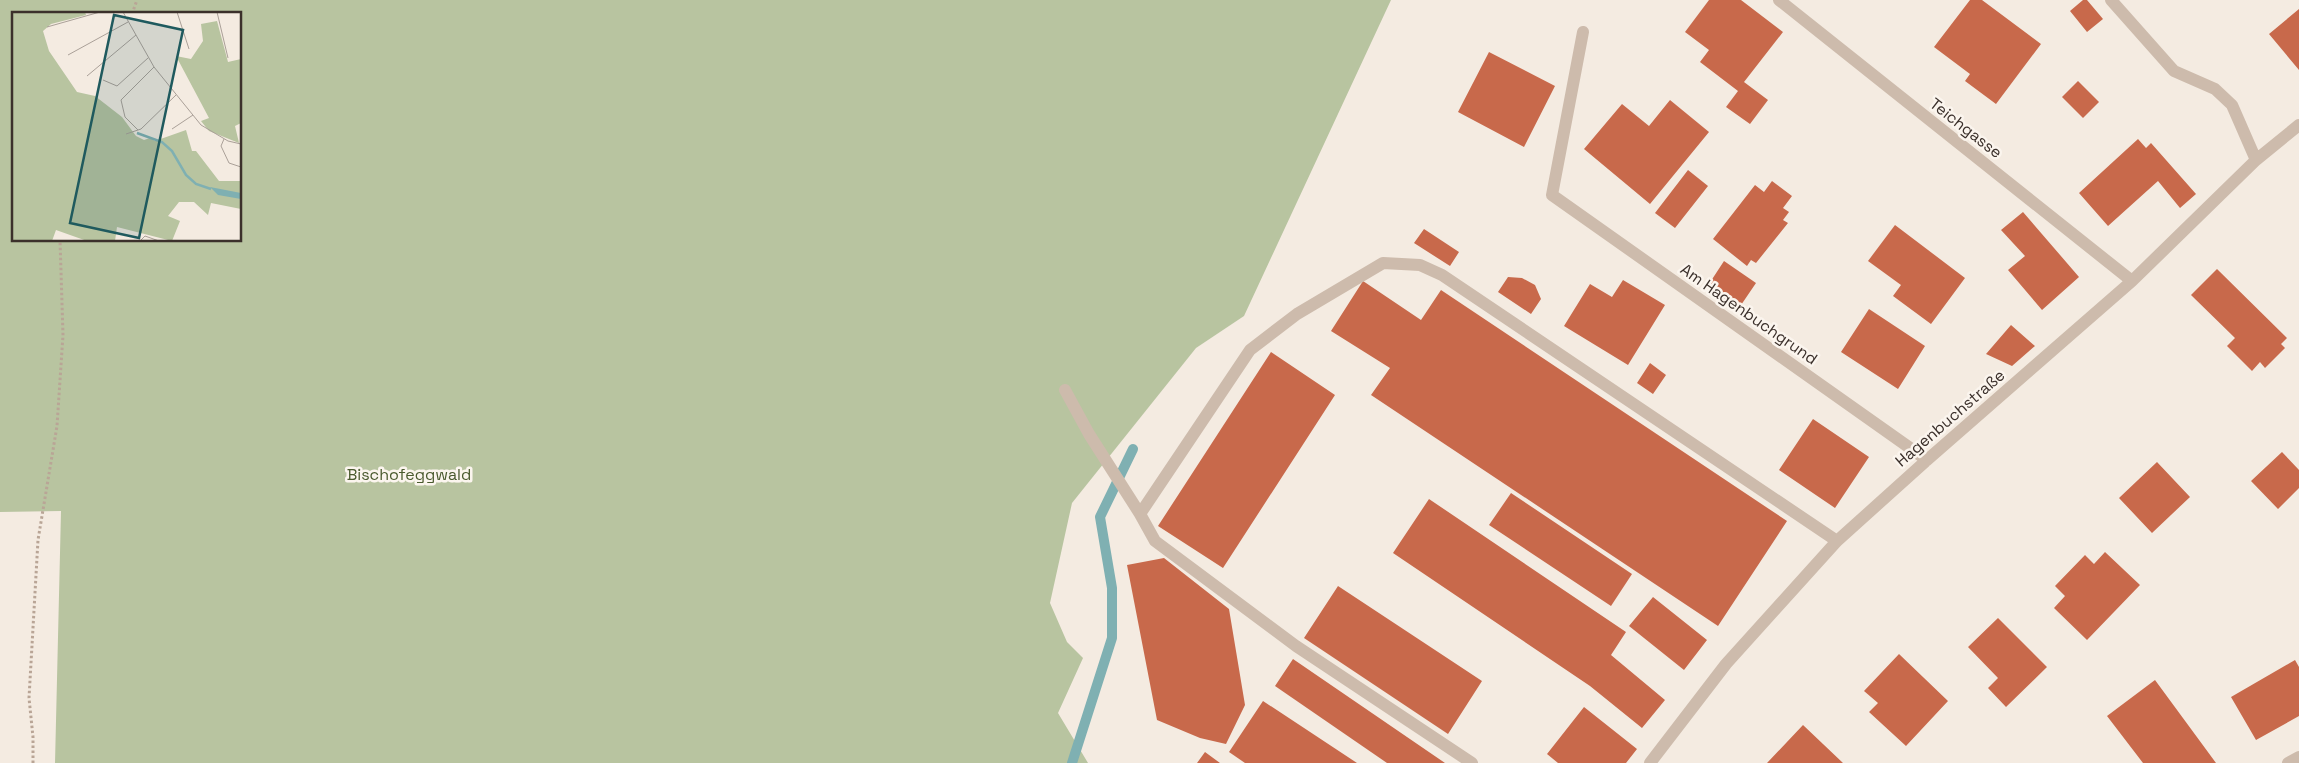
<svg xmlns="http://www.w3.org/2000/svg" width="2299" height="763" font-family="'Space Grotesk',sans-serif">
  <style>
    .green { fill: #b8c4a0; fill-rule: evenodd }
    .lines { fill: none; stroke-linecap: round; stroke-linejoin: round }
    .stream { stroke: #7fb0b2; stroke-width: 10 }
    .building { fill: #c8694b }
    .path { stroke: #b9a596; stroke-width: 3; stroke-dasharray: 2.5 2.5; stroke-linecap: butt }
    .minor { stroke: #cdbbac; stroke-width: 12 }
    .labels { text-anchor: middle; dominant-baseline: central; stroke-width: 5; stroke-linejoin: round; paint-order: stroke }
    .street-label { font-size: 16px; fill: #3b302b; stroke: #fbf5ee }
    .park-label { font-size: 16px; fill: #4a5a2e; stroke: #fbf5ee }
    .inset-river { fill: none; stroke: #7fb0b2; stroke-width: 2.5 }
    .inset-road { fill: none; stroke: #aaa098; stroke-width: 1 }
    .view { fill: #1f5a5e; fill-opacity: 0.15; stroke: #1f5a5e; stroke-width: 2.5 }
    .inset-edge { fill: none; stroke: #3b302b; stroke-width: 2.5 }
  </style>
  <rect width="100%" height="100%" fill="#f4ebe1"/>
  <path class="green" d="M0,0H1391L1244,316L1196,348L1072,503L1050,603L1067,642L1083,658L1058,713L1088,763H55L61,511L0,512ZM14,14H240V240H14Z"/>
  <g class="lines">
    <path class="stream" d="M1072,763L1112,638V588L1100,517L1133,449"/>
  </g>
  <path class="building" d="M1709,0H1741L1783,32L1744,82L1768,100L1750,124L1726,107L1738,91L1700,62L1709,50L1685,32Z
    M1970,0H1982L2041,44L1996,104L1965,81L1970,74L1934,47Z
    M2083,0H2087L2103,19L2087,32L2070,11Z
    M2299,9V70L2269,34Z
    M1489,52L1555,86L1524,147L1458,112Z
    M2078,81L2099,102L2083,118L2062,97Z
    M1670,100L1709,132L1650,204L1584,149L1622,104L1649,126Z
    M2138,139L2146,148L2151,143L2196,194L2180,208L2158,181L2108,226L2079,193Z
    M1688,170L1708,186L1675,228L1655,213Z
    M1772,181L1792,196L1783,208L1789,212L1783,220L1788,223L1756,263L1751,260L1747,266L1713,239L1755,185L1764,192Z
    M2023,212L2079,277L2042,310L2008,270L2025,256L2001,230Z
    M1895,225L1965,278L1931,324L1893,296L1901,285L1868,261Z
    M1424,229L1459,252L1450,266L1414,243Z
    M1724,261L1756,283L1739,308L1707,287Z
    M2217,269L2287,338L2281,344L2285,348L2265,368L2260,362L2252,371L2227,346L2235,338L2191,295Z
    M1508,277L1522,278L1535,285L1541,299L1531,314L1498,292Z
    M1623,280L1665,305L1628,365L1564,326L1590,284L1612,297Z
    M1363,281L1421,320L1441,290L1787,521L1718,626L1371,395L1390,368L1331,331Z
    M1869,309L1925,346L1898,389L1841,352Z
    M2011,325L2035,346L2012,366L1986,354Z
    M1271,352L1335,395L1223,568L1158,526Z
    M1650,363L1666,375L1653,394L1637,383Z
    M1813,419L1869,457L1835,508L1779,470Z
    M2282,452L2299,470V488L2278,509L2251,481Z
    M2157,462L2190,497L2152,533L2119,498Z
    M1511,493L1632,574L1611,606L1489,525Z
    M1429,499L1626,632L1611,655L1665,700L1642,728L1590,686L1393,553Z
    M2105,552L2140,585L2087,640L2054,608L2065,596L2055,586L2085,555L2094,564Z
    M1164,558L1229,609L1245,705L1226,744L1200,738L1157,720L1127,565Z
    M1338,586L1482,681L1448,734L1304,638Z
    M1653,597L1707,640L1684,670L1629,626Z
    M1998,618L2047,667L2006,707L1988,688L1998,678L1968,647Z
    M1899,654L1948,701L1906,746L1869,712L1878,703L1864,691Z
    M1293,659L1445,763H1387L1275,686Z
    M2295,660L2299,667V716L2256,740L2231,697Z
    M2155,680L2216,763H2143L2107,716Z
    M1263,701L1357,763H1245L1229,752Z
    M1584,707L1637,749L1626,763H1558L1547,754Z
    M1803,725L1843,763H1767Z
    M1205,752L1220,763H1197Z"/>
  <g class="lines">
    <path class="path" d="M132,14L137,0
      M33,763V737L29,698L38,540L57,426L63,335L60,240"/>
    <path class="minor" d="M1779,0L2132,281
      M2111,0L2174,71L2215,89L2232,105L2256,160
      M1583,32L1552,195L1927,460
      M1065,390L1089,434L1140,514L1155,541L1296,646L1472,763
      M1140,514L1250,350L1297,314L1383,263L1420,265L1442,275L1837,541
      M1650,763L1726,664L1837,541L1927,460L2132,281L2256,160L2299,125
      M2288,763L2299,757"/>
  </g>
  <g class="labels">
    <g class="street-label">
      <text transform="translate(1966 128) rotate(38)">Teichgasse</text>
      <text transform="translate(1749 314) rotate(35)">Am Hagenbuchgrund</text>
      <text transform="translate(1950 418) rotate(-41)">Hagenbuchstraße</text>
    </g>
    <g class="park-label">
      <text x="409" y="474">Bischofeggwald</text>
    </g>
  </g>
  <g transform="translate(12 12)">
    <rect width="229" height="229" fill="#f4ebe1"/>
    <path d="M0,0H73L74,3L39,12L31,19L37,39L65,80L83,84L110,105L124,124L132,128L138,126L143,129L174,118L180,139H184L207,169H229V197L199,191L196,203L182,190H167L156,204L168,209L160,229L105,215L103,229H75L44,218L40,229H0ZM205,9L216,50L229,47V111L223,114L227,131L197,119L189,109L197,106L164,44L179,47L191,29L189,12Z" fill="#b8c4a0"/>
    <path d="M198,175L229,181V187L206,183Z" fill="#7fb0b2"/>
    <path class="inset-river" d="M125,121L150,130L160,139L174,163L184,172L199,177"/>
    <path class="inset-road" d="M111,0L142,55L189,113L216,129L229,132M165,0L177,37M205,0L216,46M35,15L88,0M56,43L116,10M75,64L124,23M91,68L105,74L136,46M160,117L181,103M126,118L113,105L109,88L142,55M114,122L129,117L164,83M212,127L209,134L217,151L229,155M128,229L133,224L147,229"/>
    <path class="view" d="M102,3L171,18L127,226L58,211Z"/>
    <rect width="229" height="229" class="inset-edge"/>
  </g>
</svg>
